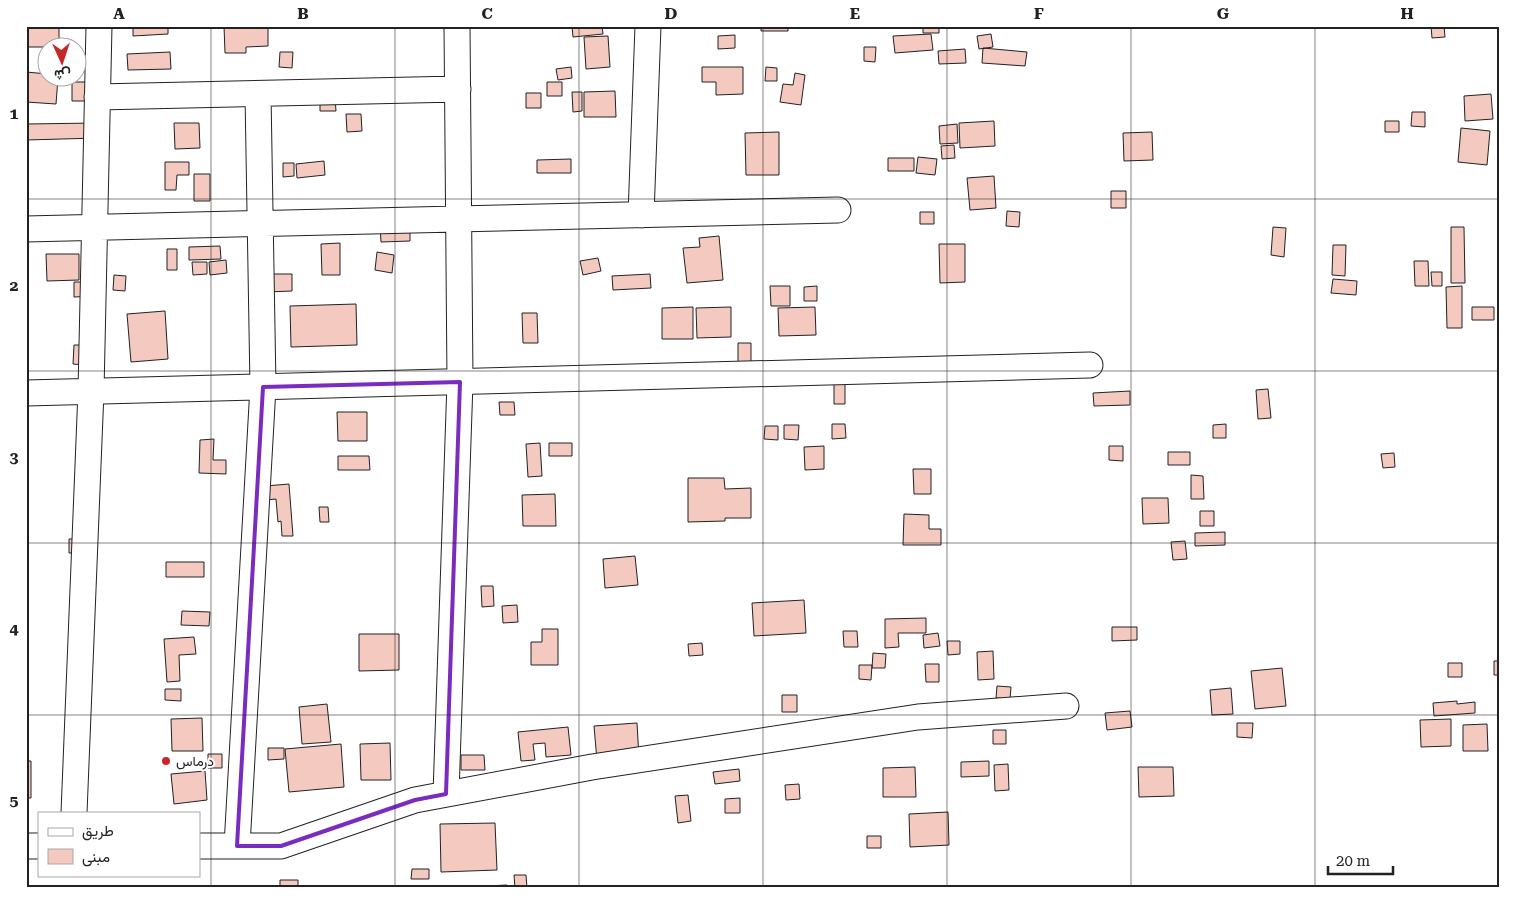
<svg xmlns="http://www.w3.org/2000/svg" width="1526" height="914" font-family="'Roboto Serif',Vazirmatn,serif">
  <style>
    .building { fill: #f3c9c0; stroke: #222 }
    .lines { fill: none; stroke-linecap: round; stroke-linejoin: round }
    .minor-casing { stroke: #222; stroke-width: 27 }
    .minor { stroke: #fff; stroke-width: 25 }
    .marked { fill: none; stroke: #7b2cbf; stroke-width: 4; stroke-linejoin: round }
    .grid { fill: none; stroke: #222; stroke-width: 1; stroke-opacity: 0.55 }
    .poi-dot { fill: #c62828; stroke: #fff; stroke-width: 2 }
    .labels { text-anchor: middle; dominant-baseline: central; stroke-width: 4; stroke-linejoin: round; paint-order: stroke }
    .poi-label { font-size: 14px; fill: #222; stroke: #fff; text-anchor: start }
    .neatline { fill: none; stroke: #222; stroke-width: 2 }
    .grid-label { font-size: 16px; text-anchor: middle; font-weight: bold; fill: #222 }
  </style>
  <rect width="100%" height="100%" fill="#fff"/>
  <path class="building" d="M26,26H59V47H26Z
    M133,26H168V34L133,36Z
    M224,26H268V46L246,47V53H225Z
    M572,26H602L603,34L573,37Z
    M761,26H788V31H761Z
    M923,26H939V33H923Z
    M1431,26H1444L1445,37L1432,38Z
    M931,34L933,50L895,53L893,36Z
    M991,34L993,47L979,49L977,36Z
    M735,35V48L718,49V36Z
    M608,36L610,67L586,69L584,37Z
    M864,47H876L875,62L864,61Z
    M983,48L1027,52L1025,66L982,63Z
    M965,49L966,63L939,64L938,51Z
    M170,52L171,69L128,70L127,54Z
    M280,52H293L292,68L279,67Z
    M78,55H84V72H78Z
    M45,56H48V72H46Z
    M571,67L572,78L558,80L556,69Z
    M702,67H743V94L716,95V82H702Z
    M766,67L777,68V81H765Z
    M26,72L48,74V78H58L56,104L26,102Z
    M795,73L805,75L801,105L780,102L783,84L793,85Z
    M72,82H86V101H72Z
    M547,82H562V96H547Z
    M615,91L616,117H584V92Z
    M572,92H582V111L573,112Z
    M526,93H541V108H526Z
    M1491,94L1493,119L1465,121L1464,96Z
    M335,98L336,111H320V99Z
    M1412,112H1425V127L1411,126Z
    M346,114H361L362,131L347,132Z
    M994,121L995,146L960,148L959,123Z
    M1385,121H1399V132H1385Z
    M96,123L97,138L26,140V124Z
    M174,123H199L200,148L175,149Z
    M957,124L958,143L940,144L939,126Z
    M1461,128L1490,131L1487,165L1458,162Z
    M779,132V175H746L745,133Z
    M1152,132L1153,160L1124,161L1123,133Z
    M954,145L955,158L942,159L941,146Z
    M918,157L937,159L935,175L916,173Z
    M888,158H914V171H888Z
    M571,159V173H537V160Z
    M324,161L325,175L297,178L296,164Z
    M165,162H189V175H177L176,190H165Z
    M283,163H294V176L283,177Z
    M194,174H210V201H194Z
    M994,176L996,208L970,210L967,178Z
    M1111,191H1126V208H1111Z
    M1007,211L1020,212L1019,227L1006,226Z
    M920,212H934V224H920Z
    M380,226H410V241L381,242Z
    M1273,227L1286,228L1284,257L1271,255Z
    M1451,227H1464L1465,283H1451Z
    M719,236L723,280L687,283L683,248L700,247L699,238Z
    M340,243V275H322L321,244Z
    M939,244H965V282L940,283Z
    M1333,245H1346L1345,276L1332,275Z
    M220,246L221,259L189,260V247Z
    M167,249H177V270H167Z
    M377,252L394,255L392,273L375,270Z
    M46,254H79V280L47,281Z
    M598,258L601,271L583,275L580,261Z
    M226,260L227,273L210,275L209,262Z
    M1414,261H1428L1429,286H1415Z
    M192,262H207V274L193,275Z
    M1431,272H1442V286H1432Z
    M266,274H292V291L266,292Z
    M650,274L651,288L613,290L612,276Z
    M114,275L126,276L125,291L113,290Z
    M1333,279L1357,281L1356,295L1331,293Z
    M74,282H97V296L74,297Z
    M770,286H790V306H771Z
    M817,286V301H804V287Z
    M1462,286V328H1447L1446,287Z
    M356,304L357,345L291,347L290,306Z
    M693,307V339H662V308Z
    M731,307V337L697,338L696,308Z
    M815,307L816,335L779,336L778,308Z
    M1472,307H1494V320H1472Z
    M165,311L168,359L131,362L127,314Z
    M522,313H537L538,343H523Z
    M738,343H751V362L738,363Z
    M74,345H86L85,365L73,364Z
    M845,380V404H834V381Z
    M1268,389L1271,418L1258,419L1256,390Z
    M1130,391V405L1094,406L1093,393Z
    M499,402H514L515,415H500Z
    M337,412H367V441H338Z
    M832,424H845L846,438L832,439Z
    M1226,424V438H1213V425Z
    M784,425H799L798,440L784,439Z
    M765,426H778V440L764,439Z
    M214,439L213,460H226V474L199,473L200,440Z
    M540,443L542,476L528,477L526,444Z
    M549,443H572V456H549Z
    M824,446V469L805,470L804,447Z
    M1109,446H1123V461L1109,460Z
    M1168,452H1190V465H1168Z
    M1394,453L1395,467L1383,468L1381,454Z
    M338,456H369L370,470H338Z
    M913,469H931V494H914Z
    M1191,475L1203,476L1204,499H1191Z
    M688,478H724L725,489L751,488V518H725V521L688,522Z
    M289,484L293,536H282L281,521L278,522L276,499L266,500L265,486Z
    M555,494L556,526H523L522,495Z
    M1142,498H1168L1169,523L1143,524Z
    M319,507H328L329,522H320Z
    M1200,511H1214V526H1200Z
    M904,514L929,515V529H941V545H903Z
    M1225,532V545L1195,546V533Z
    M69,539H80L81,553H69Z
    M1185,541L1187,559L1173,560L1171,542Z
    M635,556L638,585L605,588L603,559Z
    M166,562H204V577H166Z
    M481,586H493L494,606L482,607Z
    M804,600L806,633L754,636L752,603Z
    M517,605L518,622L503,623L502,606Z
    M182,611L210,612L209,626L181,625Z
    M926,618V633H898L899,647L885,648V619Z
    M1112,627H1137V640L1112,641Z
    M542,629H558V665H531V642H542Z
    M843,631H857L858,647H844Z
    M938,633L940,646L924,648L923,635Z
    M359,634H399V670L359,671Z
    M194,637L196,654L179,655L180,681L167,682L164,639Z
    M947,641H960V654L948,655Z
    M702,643L703,655L689,656L688,644Z
    M993,651L994,679L978,680L977,652Z
    M873,653L886,654L885,668H872Z
    M1494,661H1500V675H1494Z
    M1448,663H1462V677H1448Z
    M925,664H939V682H926Z
    M859,665H872L871,680L859,679Z
    M1282,668L1286,706L1255,709L1251,671Z
    M997,686L1011,687L1010,699L996,698Z
    M1231,688L1233,714L1212,715L1210,690Z
    M165,689H181V701L165,700Z
    M782,695H797V712H782Z
    M1457,701V704L1475,702V713L1434,716L1433,703Z
    M327,704L331,742L302,744L299,707Z
    M1130,711L1132,727L1107,730L1105,713Z
    M202,718L203,751H172L171,719Z
    M1451,719V746L1421,747L1420,720Z
    M637,723L639,758L597,761L594,726Z
    M1237,723H1253L1252,738L1237,737Z
    M1487,724L1488,751H1463V725Z
    M568,727L571,755L546,757L545,743L533,744L535,760L521,761L518,732Z
    M993,730H1006V744H993Z
    M390,743L391,780H361L360,744Z
    M341,744L344,787L289,792L285,749Z
    M268,748H284V759L268,760Z
    M208,754H222V768H208Z
    M461,755H484L485,770H461Z
    M26,761H31V798H26Z
    M989,761V776L961,777V762Z
    M1008,764L1009,790L995,791L994,765Z
    M915,767L916,797H883V768Z
    M1138,767H1173L1174,796L1139,797Z
    M739,769L740,781L715,784L713,772Z
    M205,771L207,800L174,804L171,774Z
    M799,784L800,799L786,800L785,785Z
    M688,795L691,821L678,823L675,796Z
    M740,798V813H725V799Z
    M948,812L949,845L910,847L909,814Z
    M495,823L497,870L441,872L440,824Z
    M867,836H881V848H867Z
    M412,869H429V879H411Z
    M514,875H526L527,888H515Z
    M280,880H298V888H280Z
    M507,885V888H465V887Z
    M1417,886V888L1380,887Z"/>
  <g class="lines">
    <defs>
      <path id="minor" d="M97,97L458,89
        M641,215L648,26
        M26,229L838,210
        M26,393L1090,365
        M446,794L460,382L457,26
        M74,813L91,391L99,26
        M26,846H39
        M199,846H281L415,800L592,767L918,717L1066,706
        M237,846L263,387L258,94"/>
    </defs>
    <use href="#minor" class="minor-casing"/>
    <use href="#minor" class="minor"/>
  </g>
  <path class="marked" d="M460,382L446,794L415,800L281,846H237L263,387Z"/>
  <path class="grid" d="M211,26V888M395,26V888M579,26V888M763,26V888M947,26V888M1131,26V888M1315,26V888M26,199H1500M26,371H1500M26,543H1500M26,715H1500"/>
  <circle class="poi-dot" cx="166" cy="761" r="5"/>
  <g class="labels">
    <g class="poi-label">
      <text x="176" y="761">درماس</text>
    </g>
  </g>
  <rect width="1526" height="914" fill="none" stroke="#ffffff" stroke-width="55"/>
  <rect x="38" y="812" width="162" height="65" fill="#ffffff" stroke="#a7a7a7"/>
  <rect x="48" y="828" width="25" height="8" fill="#ffffff" stroke="#a7a7a7"/>
  <text x="82" y="836" font-size="15" fill="#222222">طريق</text>
  <rect x="48" y="849" width="25" height="15" fill="#f3c9c0" stroke="#a7a7a7"/>
  <text x="82" y="862" font-size="15" fill="#222222">مبنى</text>
  <g transform="translate(62 62) rotate(177)"><circle r="24" fill="#ffffff" stroke="#a7a7a7"/>
  <path d="M0-4L9 19L0 12L-9 19Z" fill="#c62828"/>
  <text y="-8" font-size="14" font-weight="bold" text-anchor="middle" fill="#222222">ش</text>
  </g>
  <path d="M1328 866v8h65v-8" fill="none" stroke="#222222" stroke-width="2.5"/>
  <text x="1336" y="866" font-size="15" fill="#222222" stroke="#ffffff" stroke-width="4" paint-order="stroke">20 m</text>
  <rect x="28" y="28" width="1470" height="858" class="neatline"/>
  <g class="grid-label">
    <text x="119" y="19">A</text>
    <text x="303" y="19">B</text>
    <text x="487" y="19">C</text>
    <text x="671" y="19">D</text>
    <text x="855" y="19">E</text>
    <text x="1039" y="19">F</text>
    <text x="1223" y="19">G</text>
    <text x="1407" y="19">H</text>
    <text x="14" y="119">1</text>
    <text x="14" y="291">2</text>
    <text x="14" y="463">3</text>
    <text x="14" y="634">4</text>
    <text x="14" y="806">5</text>
  </g>
</svg>
